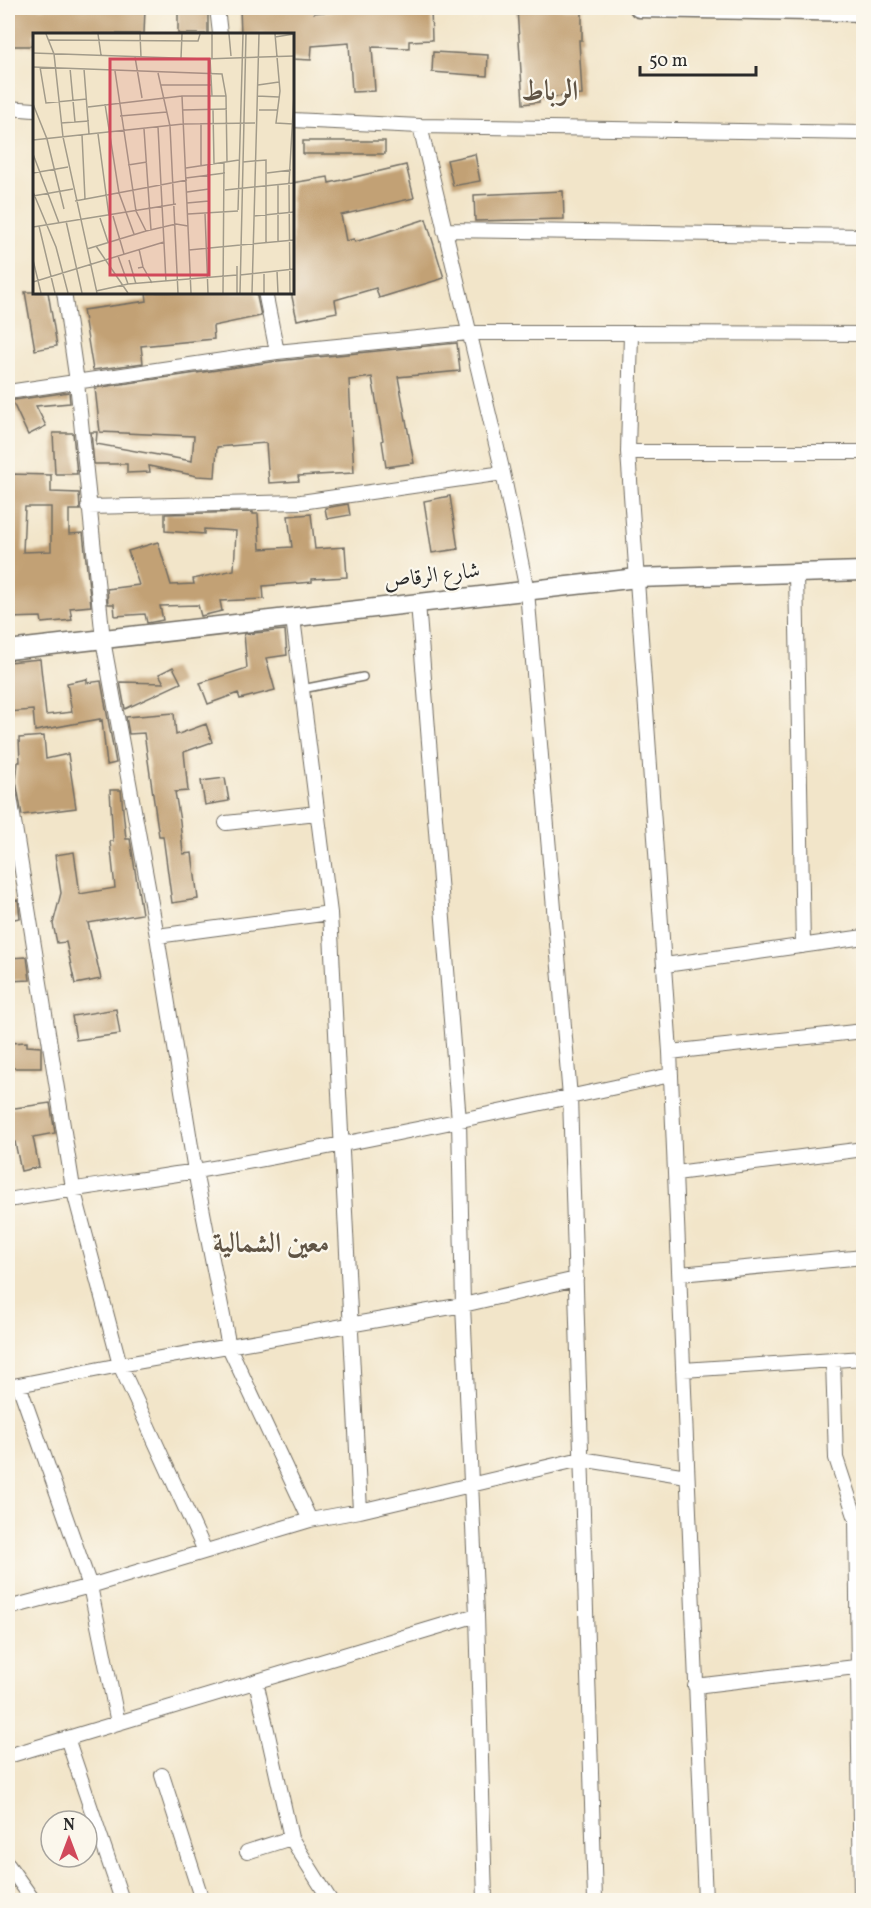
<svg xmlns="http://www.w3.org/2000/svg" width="871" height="1908" font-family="Vollkorn,Amiri,serif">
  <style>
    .building { fill: #c2a174; fill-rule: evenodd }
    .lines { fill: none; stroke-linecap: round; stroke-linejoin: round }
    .lane-casing { stroke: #716c62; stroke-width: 10 }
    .street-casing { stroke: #716c62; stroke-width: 16 }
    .secondary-casing { stroke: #716c62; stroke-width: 21 }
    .lane { stroke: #fff; stroke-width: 7 }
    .street { stroke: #fff; stroke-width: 14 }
    .secondary { stroke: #fff; stroke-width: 18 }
    .labels { text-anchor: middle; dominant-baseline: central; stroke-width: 4.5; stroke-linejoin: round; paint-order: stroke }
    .street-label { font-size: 22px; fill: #2b2b2b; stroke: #fbf7ec }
    .district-label { font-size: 28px; font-weight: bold; fill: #605445; stroke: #fbf7ec }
    .inset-road { fill: none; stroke: #a29b8a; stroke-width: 1.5 }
    .view { fill: #d1495b; fill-opacity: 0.15; stroke: #d1495b; stroke-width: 3 }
    .inset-edge { fill: none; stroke: #2b2b2b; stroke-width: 3 }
  </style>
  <rect width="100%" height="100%" fill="#fbf7ec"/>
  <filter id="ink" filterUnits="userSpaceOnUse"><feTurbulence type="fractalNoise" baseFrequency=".0167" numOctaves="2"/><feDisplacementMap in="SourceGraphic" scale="12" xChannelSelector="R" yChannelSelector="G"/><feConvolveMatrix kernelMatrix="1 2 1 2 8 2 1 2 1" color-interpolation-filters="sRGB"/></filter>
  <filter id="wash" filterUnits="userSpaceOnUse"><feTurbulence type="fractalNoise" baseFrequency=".008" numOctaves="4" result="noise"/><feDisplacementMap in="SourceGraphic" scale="24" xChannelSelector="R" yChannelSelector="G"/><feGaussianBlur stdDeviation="1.35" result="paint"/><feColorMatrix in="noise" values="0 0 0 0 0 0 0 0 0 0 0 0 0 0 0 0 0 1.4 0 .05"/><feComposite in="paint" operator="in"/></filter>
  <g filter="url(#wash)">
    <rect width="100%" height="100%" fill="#f2e5c9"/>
    <g id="blocks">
      <path class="building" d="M8,8H145L144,34H34V46H8Z
        M178,8H208V34H178Z
        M240,8L314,9V13L344,10V8H431L432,40L409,41V48L372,47L375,91L352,92L349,43L312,46L311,60L292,59V34H241Z
        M517,8H582V40H579L582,95L539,98V102L523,104Z
        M433,52L488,55L487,76L432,72Z
        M303,141H385V154H303Z
        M475,154L480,181L453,186L447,160Z
        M406,165L414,198L341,215L346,241L354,239L355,242L426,219L444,278L379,298L376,288L335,300L337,312L297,320L292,297V183L328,177L329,183Z
        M563,191L564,219L475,221L474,195Z
        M25,292H48L57,346L35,350Z
        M146,292H256L261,316L213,326L214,339L141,346L143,363L93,370L83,310L147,301Z
        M457,343L460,371L398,377L414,463L386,467L382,441L383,440L372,377L349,380L354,473L298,476L299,481L269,483L266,443L217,447L215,477L197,476L149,466L150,472L127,473V464H94L91,432H97L96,444L192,461L194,436L100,432L95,388L278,361Z
        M69,392L70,403L36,406L46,426L28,435L12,401L8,404V401Z
        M53,433H73L77,474H55Z
        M8,474L51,475V492L79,493L80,510H69V534L83,533L91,606L70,608L72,620L42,623L41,617L8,618ZM25,507H51V551L23,552Z
        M450,496L458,549L432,553L424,501Z
        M348,504L350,515L327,519L325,508Z
        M253,512V514H258L260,549L292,547L288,516L311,514L315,549L345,547L347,577L312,579V582L263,586L264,599L220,601L222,611L201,616L198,605L160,606L163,620L158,621L147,623L145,614L115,616L114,604H108L107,589L139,585L128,551L158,542L171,585L194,584L193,579L234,570L236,531L204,529V534L165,531V514Z
        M285,630L287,655L266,658L275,690L240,699L238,693L208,704L200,683L247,668L244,634Z
        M40,659L46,715L72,712L67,683L87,679V683L101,681L116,763L107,765L102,720L100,721V719L35,731L33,710L8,712V662Z
        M173,667L181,683L125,709L120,682L164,683L159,674Z
        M174,713L176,735L206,724L212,742L184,752L188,791L175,792L180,821L183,854L192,853L198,899L172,903L163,836H159L144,733L129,734L126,717Z
        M44,736L46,759L68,754L76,808L22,815L16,781L18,762H20L19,738Z
        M225,778L229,801L205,805L201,781Z
        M110,790H121L126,839H130L142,914L88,923L101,979L75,984L66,942L57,943L53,924L61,893L55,855L74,852L80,894L115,888L110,841H113Z
        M18,900L20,918L8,920V901Z
        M27,957L30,980L8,981V958Z
        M116,1009L120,1034L76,1040L72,1016Z
        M27,1042V1046L41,1047V1068H10L9,1043Z
        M50,1103L55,1133L33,1137L39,1167L21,1171L15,1142L8,1143V1109Z"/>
    </g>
  </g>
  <g filter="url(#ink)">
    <use href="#blocks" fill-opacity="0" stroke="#716c62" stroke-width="1.5"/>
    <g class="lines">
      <defs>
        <path id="lane" d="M302,689L363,677"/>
        <path id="street" d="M217,8L220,34
          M8,108L34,110
          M292,120L420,126L864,133
          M420,126L503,473L527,591L570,1097L595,1900
          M444,230L864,236
          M64,292L77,382L103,640L157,936L195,1171L229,1347L310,1520
          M265,292L277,352
          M8,392L277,352L468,333H631
          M628,452H864
          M88,507L301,502L503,473
          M796,572L803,946
          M418,603L459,1121L463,1305L477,1615L485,1900
          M293,618L330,913L360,1511
          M8,784L73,1188L120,1365L205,1551
          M226,823L317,813
          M157,936L330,913
          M665,965L864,937
          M670,1052L864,1031
          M676,1173L864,1149
          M8,1200C70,1189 133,1181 196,1171C355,1144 513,1109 671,1075
          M680,1274L864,1257
          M833,1360L836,1458L856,1519L861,1900
          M683,1370L864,1358
          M19,1385L90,1586L118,1723
          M8,1387L120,1365L463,1305L576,1279
          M8,1608L90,1586L310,1520L360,1511L581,1459L687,1476
          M256,1681L291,1838
          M695,1686L864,1666
          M67,1738L122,1900
          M8,1756L477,1615
          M162,1775L202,1900
          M247,1852L291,1838L330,1900
          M8,1865L33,1900
          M705,1900L670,1052L628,452L631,333L864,334"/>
        <path id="secondary" d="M639,8L864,12
          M8,650L637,578L864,571"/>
      </defs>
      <use href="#lane" class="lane-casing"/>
      <use href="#street" class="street-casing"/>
      <use href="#secondary" class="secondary-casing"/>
      <use href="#lane" class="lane"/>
      <use href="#street" class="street"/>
      <use href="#secondary" class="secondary"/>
    </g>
  </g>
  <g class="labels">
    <g class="street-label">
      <text transform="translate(432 577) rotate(-7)">شارع الرقاص</text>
    </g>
    <g class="district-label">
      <text x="550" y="92">الرباط</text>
      <text x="271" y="1244">معين الشمالية</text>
    </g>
  </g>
  <g transform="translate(33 33)">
    <rect width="261" height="261" fill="#f2e5c9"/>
    <path class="inset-road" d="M13,1L21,21L30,104L64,260M65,1L68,22M107,1L108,24M179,1V25M196,1L198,23M242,1L247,58L243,90L260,91M242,4L261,1M16,7L165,8L167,1M0,20L171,26L261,23M102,24L109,65M148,25L149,1M177,25L179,63M0,34L189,41L193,63L194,129M7,34L13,70L54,66M37,35L42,89M51,36L56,101M82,38L103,178L113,198M125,40L137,93L145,260M128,52H179M225,52L246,49M224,63L246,64M0,71L14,106L31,176M72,71L86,160L101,201M55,74L149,63M149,77L194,76M180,77L181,131M226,77H245M87,83L134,79M28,90L56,88M168,90V133M125,94L133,249M111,96L118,197M65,101L76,183M49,102L52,166M0,107L150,91L222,90M0,121L26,190M210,129L233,127V210M95,132L114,129M175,132L176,179M153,135L206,127M0,140L35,134M234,140L258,137M153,145L192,140M245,152V208M192,157L261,150M0,159L23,214L35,260M154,159L176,156M0,163L40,156M42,168L154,147M154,170L176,168M205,177L210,1M172,180L175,260M155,181L205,178M80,183L91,221M221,183L261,179M67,185L75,209M33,188L49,260M6,193L22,260M0,194L143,171M63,213L95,260M54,216L113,198L143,191L155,193M106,216L110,234M156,217L261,207M85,223L95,251M0,227L8,260M96,227L103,251M105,235L110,234L119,250M244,238L245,260M231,239V260M207,242L261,236M0,249L131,209M63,258L95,251L204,242M158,260L149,63H193M190,260L191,129M204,260V233M207,260L213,1M219,260L226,1M257,260L256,150L261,62"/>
    <path class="view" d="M77,26H176V242H77Z"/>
    <rect width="261" height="261" class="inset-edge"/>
  </g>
  <rect width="871" height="1908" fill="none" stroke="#fbf7ec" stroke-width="30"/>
  <g transform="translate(69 1839)"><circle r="28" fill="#fbf7ec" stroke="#a8a59f" stroke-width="1.5"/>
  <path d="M0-4.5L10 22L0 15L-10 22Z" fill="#d1495b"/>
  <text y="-9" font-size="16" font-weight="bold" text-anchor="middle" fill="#2b2b2b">N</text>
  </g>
  <path d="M640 66v9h116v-9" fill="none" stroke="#2b2b2b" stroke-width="3"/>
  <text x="649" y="66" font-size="18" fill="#2b2b2b" stroke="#fbf7ec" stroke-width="4.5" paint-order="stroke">50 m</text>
</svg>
